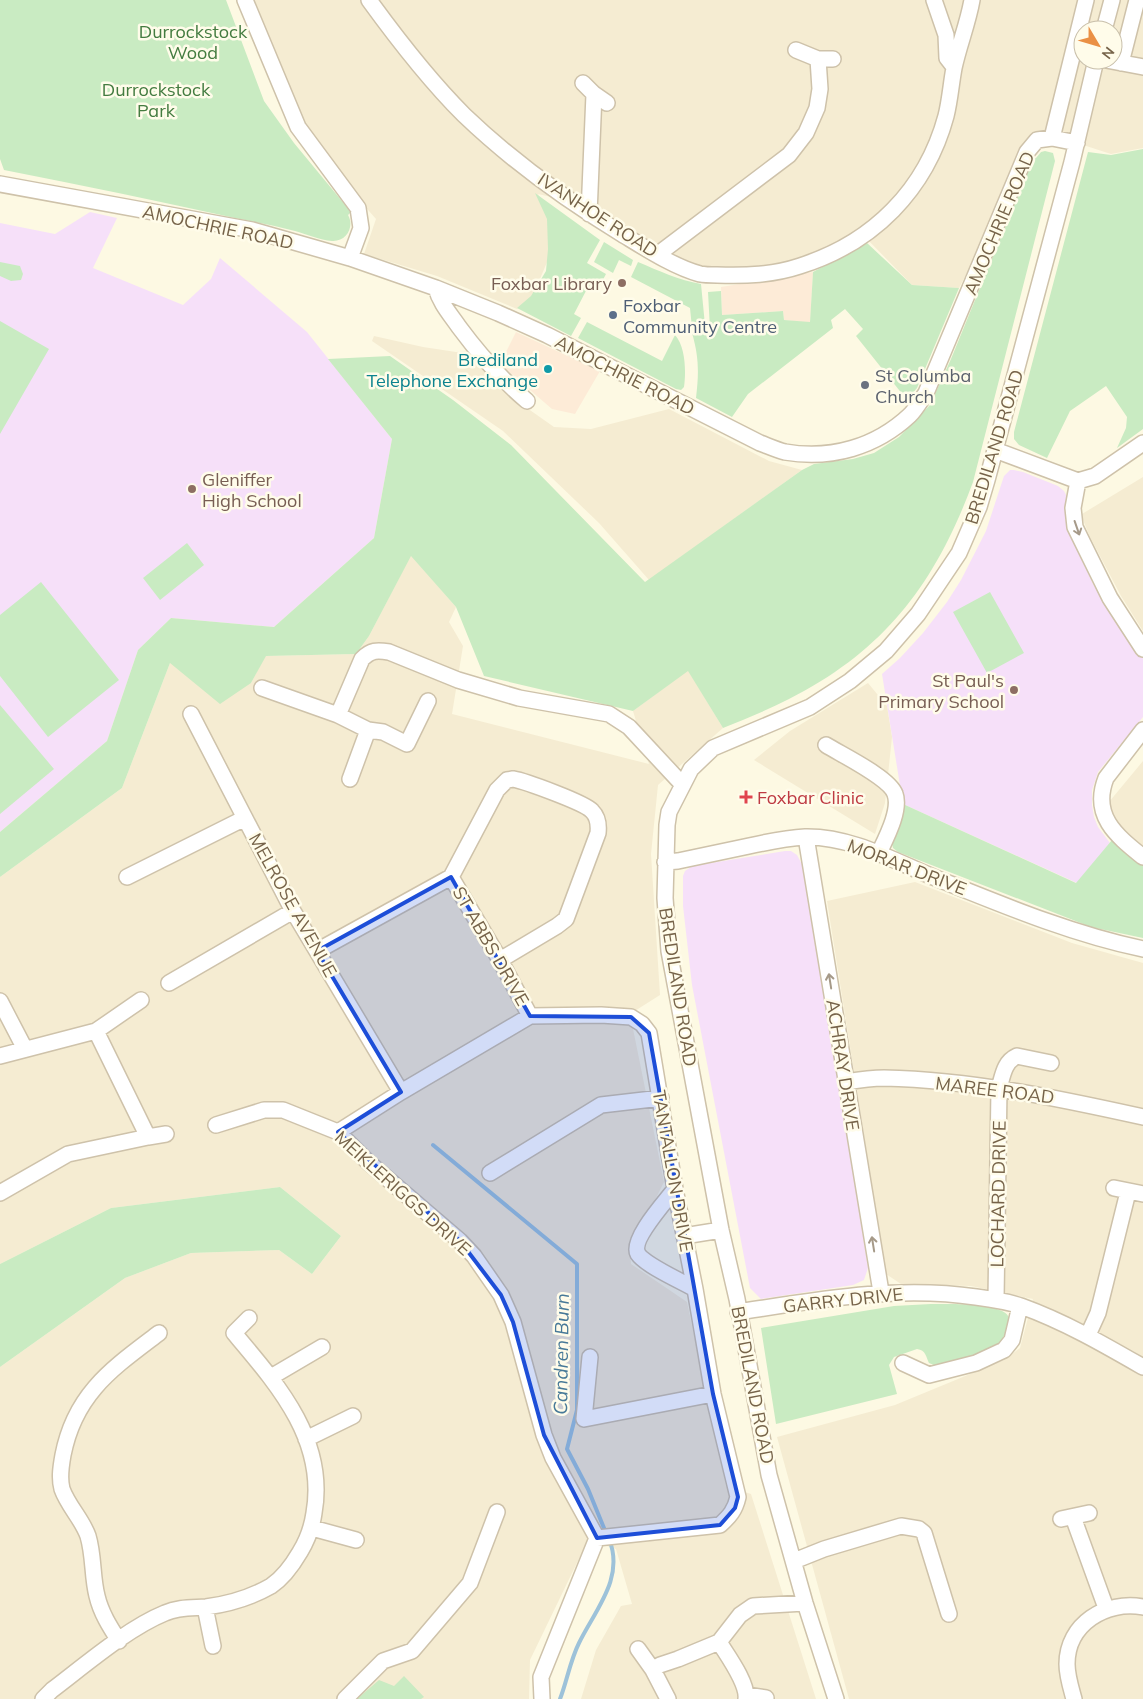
<svg xmlns="http://www.w3.org/2000/svg" width="1143" height="1699" font-family="Mulish,sans-serif">
  <style>
    .residential { fill: #f5ecd2; fill-rule: evenodd }
    .commercial { fill: #fdebd7 }
    .education { fill: #f6e0f9 }
    .green { fill: #c9ebc2 }
    .lines { fill: none; stroke-linecap: round; stroke-linejoin: round }
    .stream { stroke: #9dc2d9; stroke-width: 4 }
    .minor-casing { stroke: #cec2aa; stroke-width: 18 }
    .minor { stroke: #fff; stroke-width: 15 }
    .oneway { stroke: #a69a89 }
    .marked { fill: #1d4ed8; fill-opacity: 0.2; stroke: #1d4ed8; stroke-width: 4; stroke-linejoin: round }
    .education-dot { fill: #8d6e63; stroke: #fffcea; stroke-width: 2 }
    .service-dot { fill: #5c6f8a; stroke: #fffcea; stroke-width: 2 }
    .culture-dot { fill: #0f9aa8; stroke: #fffcea; stroke-width: 2 }
    .worship-dot { fill: #6b7280; stroke: #fffcea; stroke-width: 2 }
    .health-dot { fill: #e0444e; stroke: #fffcea; stroke-width: 2 }
    .labels { text-anchor: middle; dominant-baseline: central; stroke-width: 5; stroke-linejoin: round; paint-order: stroke }
    .park-label { font-size: 18px; fill: #447c40; stroke: #fffcea }
    .street-label { font-size: 18px; fill: #766349; stroke: #fffcea }
    .education-label { font-size: 18px; fill: #785e54; stroke: #fffcea; text-anchor: end }
    .service-label { font-size: 18px; fill: #4e5e75; stroke: #fffcea; text-anchor: start }
    .culture-label { font-size: 18px; fill: #0d838f; stroke: #fffcea; text-anchor: end }
    .worship-label { font-size: 18px; fill: #5b616d; stroke: #fffcea; text-anchor: start }
    .health-label { font-size: 18px; fill: #be3a42; stroke: #fffcea; text-anchor: start }
    .water-label { font-size: 19px; font-style: italic; fill: #477998; stroke: #fffcea }
  </style>
  <rect width="100%" height="100%" fill="#fdf9e3"/>
  <path class="residential" d="M246,0H1143V148L1111,154L1077,143L1037,140L959,288L912,285L864,236L786,270L701,274L595,207L538,194L549,219L550,255L532,298L517,309L437,276L364,254L376,219L317,152ZM1083,30H1113V60H1083Z
    M374,336L423,347L456,352L469,351L527,408L554,427L591,429L669,409L769,461L802,470L649,580L599,523L503,431L372,341Z
    M1143,477V631L1121,596L1090,537L1083,520L1082,514Z
    M411,555L456,607L449,622L463,646L452,714L649,764L633,711L688,670L723,728L658,785L651,854L660,995L630,1014L664,1182L630,1250L631,1264L687,1302L726,1486L751,1494L816,1699H581L596,1650L621,1606L632,1604L616,1549L588,1540L530,1660L529,1699H0V1367L125,1278L191,1253L279,1250L312,1274L341,1236L280,1187L111,1208L0,1264V877L122,788L170,663L251,683L265,656L356,654L369,636Z
    M868,683L887,706L892,737L885,803L875,834L754,760L790,731Z
    M1143,761V846L1118,824L1114,817L1109,802Z
    M915,882L1072,943L1143,963V1699H849L777,1437L895,1405L1004,1360L1020,1348L1033,1299L971,1286L901,1284L886,1274L827,901Z"/>
  <path class="commercial" d="M813,272L810,323L784,320L783,311L722,315L721,287Z
    M516,332L600,371L575,414L552,409L500,364Z"/>
  <path class="education" d="M90,212L117,218L93,268L183,305L211,279L220,258L307,332L392,439L374,538L274,627L171,618L138,650L107,741L0,832V223L55,234Z
    M1010,470H1014L1023,472L1058,486L1064,491L1066,495L1065,518L1070,534L1093,584L1120,628L1143,658V717L1098,772L1092,790V805L1094,817L1098,827L1110,843L1077,883L903,804L882,674L900,658L923,633L947,602L961,580L986,531L1002,482L1004,476Z
    M785,851H791L797,855L805,870L868,1268L864,1280L853,1285L761,1299L750,1288L692,985L683,906V876L685,871L692,866Z"/>
  <path class="green" d="M0,0H226L264,101L294,143L351,212L348,215C355,227 346,242 332,241C320,240 306,234 295,231C275,226 255,222 235,218C158,201 81,185 4,170L0,159Z
    M1143,149V429L1117,448L1126,428L1127,417L1106,386L1070,411L1047,458L1019,445L1014,439V432L1088,152L1111,155Z
    M1045,151L1053,153L1055,161L973,482C936,582 886,650 789,699C768,710 745,719 723,728L688,671L633,711L484,676L456,607L411,556L369,636L356,654L266,656L251,683L220,704L170,663L122,788L0,877V832L107,741L138,650L171,618L274,627L374,538L392,439L328,359L390,356L453,400L511,445L645,582L802,470L814,464L853,459L874,453L899,437L930,405L951,359L1033,158H1036L1041,152Z
    M535,193L600,240L587,263L606,274L597,291L588,287L574,314L581,318L571,336L517,308L531,296L546,271L548,249L547,219Z
    M604,242L633,260L631,266L619,260L613,273L594,262Z
    M867,243L912,285L959,288L917,388L907,400L856,336L863,329L845,309L831,320L833,328L748,394L732,417L696,398C699,373 699,357 692,333L710,329L708,292L721,291L722,315L783,311L784,320L810,322L813,272Z
    M0,262L20,266L23,274L21,280L11,281L0,276Z
    M638,262C659,271 679,280 701,284L705,325L692,328L690,308L631,277Z
    M0,321L49,349L0,434Z
    M587,322L662,361L675,335C686,347 686,373 684,387L681,390L676,389L578,338Z
    M187,543L204,565L160,600L143,578Z
    M41,582L119,680L48,737L0,676V615Z
    M990,592L1024,653L987,673L953,612Z
    M0,705L54,769L0,814Z
    M903,804L1076,883L1112,840L1143,864V938L1091,927L898,852L893,848L892,844Z
    M280,1187L341,1236L312,1274L279,1250L191,1253L125,1278L0,1367V1264L111,1208Z
    M931,1304C949,1304 986,1303 1002,1311C1007,1313 1010,1318 1012,1323L1002,1344L981,1354L936,1366L929,1363C926,1357 926,1350 917,1349L894,1357L889,1365L897,1394L776,1424L761,1328L894,1306Z
    M404,1676L424,1697L421,1699H357L379,1680L394,1686Z"/>
  <g class="lines">
    <path class="stream" d="M433,1145L577,1264V1410L567,1449L588,1489L606,1533
      M560,1699C567,1681 570,1661 579,1643C595,1610 625,1578 609,1539"/>
    <defs>
      <path id="minor" d="M245,0L298,127L358,208L361,228L350,258
        M369,0C398,40 429,80 464,115C511,160 566,200 622,234C645,248 674,267 700,274C705,275 712,275 717,275C746,276 773,275 800,266C873,243 926,190 946,116C950,100 951,84 954,68C959,45 968,23 972,0
        M934,0L946,35L947,58L954,67
        M1104,30L1112,0
        M796,50L818,59H833
        M1106,60L1143,67
        M1121,63L1137,0
        M583,83L594,94L607,103
        M1052,138L1086,0
        M0,184L252,230L350,258L436,288L498,313L547,335L760,443C768,446 777,450 785,452C831,460 876,447 910,415C916,409 921,400 926,393L1027,152L1037,140L1052,138L1077,143
        M589,214L594,94
        M657,255L789,155L806,133L817,108L820,89L818,59
        M436,288C440,303 450,314 459,327C479,354 501,379 527,401
        M995,450L1078,481L1095,476L1143,443
        M1078,481L1073,508L1075,527L1110,598L1143,649
        M262,688L338,715L368,730L383,732L407,744L428,701
        M191,714L293,911L401,1092
        M338,715L362,659C371,650 377,650 389,652L458,680L519,698L609,714L629,727L682,784
        M1143,730L1106,778C1091,816 1117,836 1143,857
        M826,745C842,755 890,778 895,794C901,810 886,838 879,853
        M350,779L368,730
        M806,837L881,1292
        M665,862L678,861C702,856 725,851 749,846C767,842 786,838 805,837C852,836 896,862 938,879C1005,906 1072,934 1143,949
        M127,877L245,818
        M451,877L500,960L530,1016
        M317,951L451,877L497,790L507,780L513,779C525,781 585,803 592,811C598,817 599,824 598,833L566,919L557,926L500,960
        M169,983L293,911
        M0,1001L25,1049
        M96,1031L148,1137
        M0,1056L96,1031L141,1000
        M846,1082C858,1080 872,1078 884,1078C972,1080 1057,1098 1143,1117
        M216,1125L264,1110H283L338,1132L368,1162L460,1241L474,1256L501,1295L513,1322L544,1435L553,1458L597,1538L541,1677L542,1699
        M338,1132L401,1092L530,1016L601,1015L631,1017L642,1024L649,1033L675,1189L695,1289L713,1394L738,1497C735,1510 730,1516 720,1525L597,1538
        M490,1173L601,1105L661,1098
        M1114,1188L1143,1194
        M675,1189C666,1201 630,1240 638,1254C645,1265 683,1282 695,1289
        M0,1193L68,1154L148,1137L166,1134
        M684,1236L721,1230
        M996,1300L999,1088C1003,1075 1004,1062 1017,1056L1051,1063
        M738,1312C817,1300 897,1285 976,1297C991,1299 1006,1301 1021,1306C1065,1322 1103,1344 1143,1367
        M1088,1335L1098,1313L1128,1192
        M590,1357L584,1419L713,1394
        M903,1363L929,1375L976,1363L1004,1350L1012,1340L1020,1306
        M271,1377L322,1347
        M306,1439L353,1416
        M1073,1517L1106,1608
        M1061,1519L1089,1513
        M312,1528L356,1540
        M794,1561L824,1549L901,1526L919,1529L924,1533L949,1614
        M205,1607L213,1646
        M119,1641C110,1627 101,1613 97,1596C92,1577 94,1556 88,1536C82,1519 68,1506 62,1489C59,1478 61,1466 63,1455C75,1393 113,1368 159,1333
        M719,1642C727,1655 748,1683 746,1699
        M638,1649L653,1670L668,1699
        M653,1670L660,1665L678,1659L719,1642L740,1615L753,1606L805,1603
        M746,1695L766,1698
        M43,1699L52,1690C85,1665 128,1628 165,1613C178,1607 192,1608 206,1607C229,1604 250,1598 271,1586C283,1578 293,1564 300,1552C308,1539 312,1527 314,1513C327,1440 277,1384 234,1333L249,1318
        M345,1699L383,1661L412,1651L470,1583L497,1512
        M836,1699L805,1603L769,1475L737,1299L721,1230L669,951L665,898L667,825L669,812L691,769L713,748L810,707L850,681L886,651L918,614L959,553L979,507L987,480L1072,162L1096,60
        M1074,1699C1071,1688 1067,1676 1067,1664C1067,1624 1106,1600 1143,1607"/>
    </defs>
    <use href="#minor" class="minor-casing"/>
    <use href="#minor" class="minor"/>
  </g>
  <defs><path id="oneway-shaft" d="M-6 0H5M1.5-3L5.5 0L1.5 3" fill="none" stroke-width="1.6" stroke-linecap="round" stroke-linejoin="round" transform="scale(1.25)"/></defs>
  <g class="oneway">
    <use href="#oneway-shaft" transform="translate(1077 528) rotate(71)"/>
    <use href="#oneway-shaft" transform="translate(830 981) rotate(-99)"/>
    <use href="#oneway-shaft" transform="translate(873 1244) rotate(-99)"/>
  </g>
  <path class="marked" d="M451,877L530,1016L631,1017L649,1033L713,1394L738,1497L735,1508L720,1525L597,1538L544,1435L513,1322L501,1295L460,1241L338,1132L401,1092L317,951Z"/>
  <g class="education-dot">
    <circle cx="622" cy="283" r="5"/>
    <circle cx="192" cy="489" r="5"/>
    <circle cx="1014" cy="690" r="5"/>
  </g>
  <circle class="service-dot" cx="613" cy="315" r="5"/>
  <circle class="culture-dot" cx="548" cy="369" r="5"/>
  <circle class="worship-dot" cx="865" cy="385" r="5"/>
  <path class="health-dot" d="M743.5 789.5h5v5h5v5h-5v5h-5v-5h-5v-5h5z"/>
  <g class="labels">
    <g class="park-label">
      <text x="193" y="31">Durrockstock<tspan x="193" dy="21">Wood</tspan></text>
      <text x="156" y="89">Durrockstock<tspan x="156" dy="21">Park</tspan></text>
    </g>
    <g class="street-label">
      <text transform="translate(598 215) rotate(33)">IVANHOE ROAD</text>
      <text transform="translate(999 223) rotate(-67)">AMOCHRIE ROAD</text>
      <text transform="translate(218 227) rotate(12)">AMOCHRIE ROAD</text>
      <text transform="translate(625 375) rotate(27)">AMOCHRIE ROAD</text>
      <text transform="translate(994 447) rotate(-73)">BREDILAND ROAD</text>
      <text transform="translate(907 867) rotate(21)">MORAR DRIVE</text>
      <text transform="translate(293 905) rotate(61)">MELROSE AVENUE</text>
      <text transform="translate(491 946) rotate(60)">ST ABBS DRIVE</text>
      <text transform="translate(678 987) rotate(81)">BREDILAND ROAD</text>
      <text transform="translate(843 1065) rotate(81)">ACHRAY DRIVE</text>
      <text transform="translate(995 1090) rotate(7)">MAREE ROAD</text>
      <text transform="translate(673 1171) rotate(80)">TANTALLON DRIVE</text>
      <text transform="translate(403 1193) rotate(42)">MEIKLERIGGS DRIVE</text>
      <text transform="translate(998 1194) rotate(-89)">LOCHARD DRIVE</text>
      <text transform="translate(843 1300) rotate(-6)">GARRY DRIVE</text>
      <text transform="translate(753 1385) rotate(79)">BREDILAND ROAD</text>
    </g>
    <g class="education-label">
      <text x="612" y="283">Foxbar Library</text>
      <text x="202" y="479" text-anchor="start">Gleniffer<tspan x="202" dy="21">High School</tspan></text>
      <text x="1004" y="680">St Paul's<tspan x="1004" dy="21">Primary School</tspan></text>
    </g>
    <g class="service-label">
      <text x="623" y="305">Foxbar<tspan x="623" dy="21">Community Centre</tspan></text>
    </g>
    <g class="culture-label">
      <text x="538" y="359">Brediland<tspan x="538" dy="21">Telephone Exchange</tspan></text>
    </g>
    <g class="worship-label">
      <text x="875" y="375">St Columba<tspan x="875" dy="21">Church</tspan></text>
    </g>
    <g class="health-label">
      <text x="757" y="797">Foxbar Clinic</text>
    </g>
    <g class="water-label">
      <text transform="translate(561 1354) rotate(-89)">Candren Burn</text>
    </g>
  </g>
  <g transform="translate(1098 45) rotate(128)"><circle r="24" fill="#fffcea" stroke="#c8bfaa"/>
  <path d="M0-4L9 19L0 12L-9 19Z" fill="#ea9045"/>
  <text y="-8" font-size="14" font-weight="bold" text-anchor="middle" fill="#766349">N</text>
  </g>
</svg>
